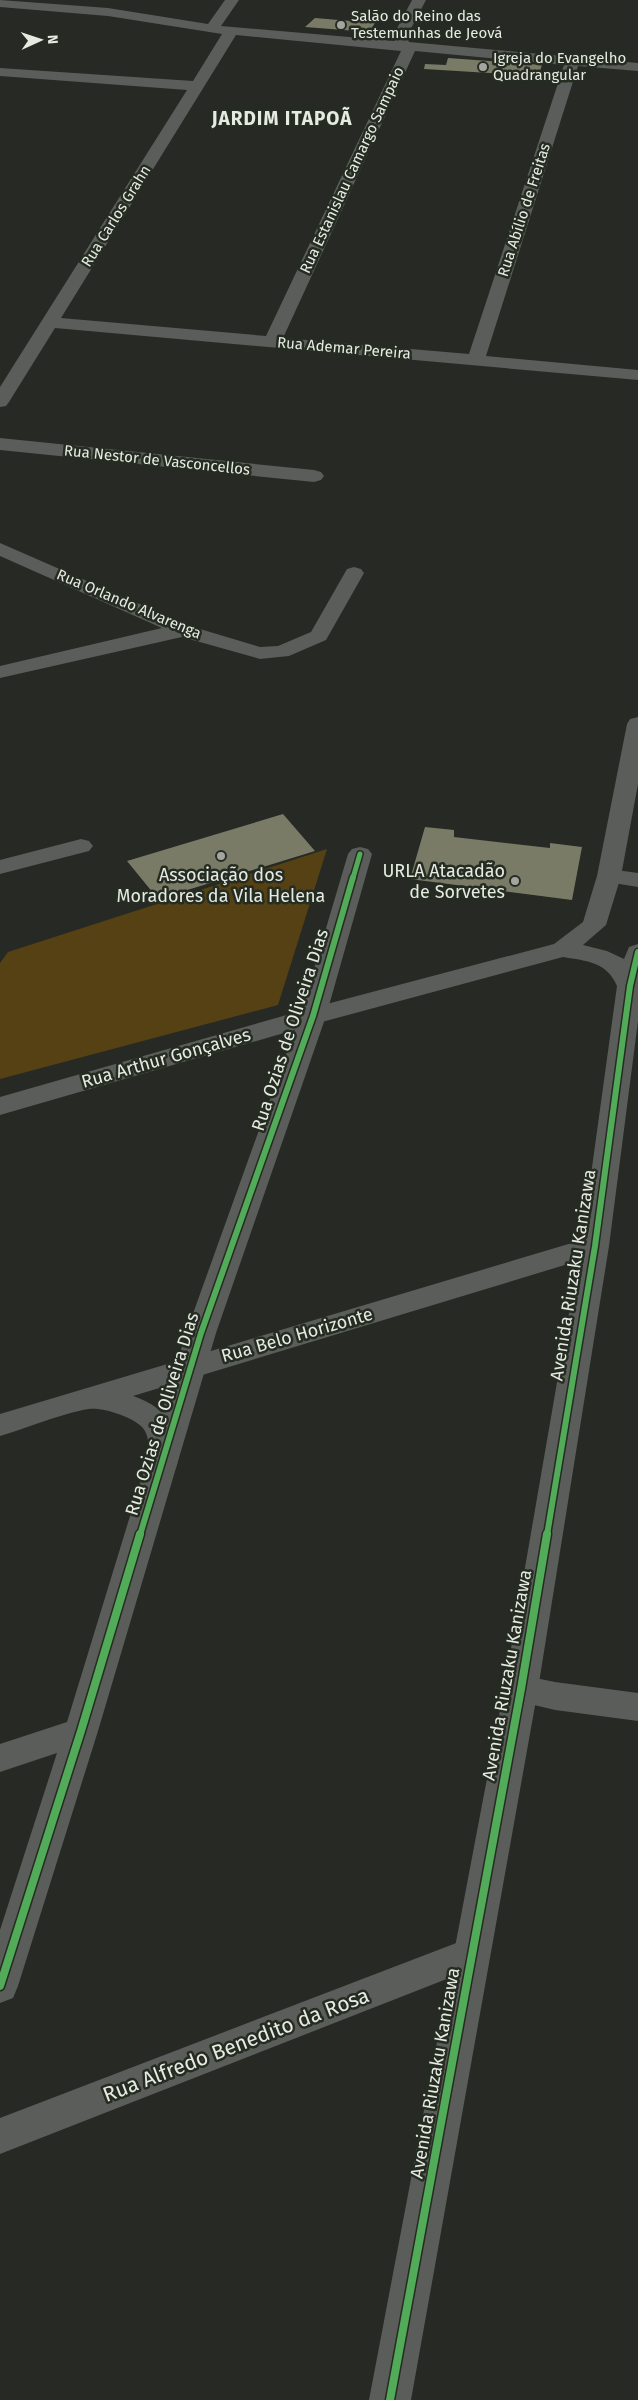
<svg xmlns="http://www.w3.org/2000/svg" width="638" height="2400" font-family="'Fira Sans',sans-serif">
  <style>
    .green { fill: #564114 }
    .building { fill: #797b67 }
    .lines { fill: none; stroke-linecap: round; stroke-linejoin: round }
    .minor { fill: #5a5d59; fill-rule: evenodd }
    .tertiary { fill: #5a5d59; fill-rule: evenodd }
    .cycleway-far2-casing { stroke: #252c21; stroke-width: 8 }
    .cycleway-far1-casing { stroke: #252c21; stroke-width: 9 }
    .cycleway-casing { stroke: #252c21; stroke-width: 11 }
    .cycleway-far2 { stroke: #51ab58; stroke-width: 5 }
    .cycleway-far1 { stroke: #51ab58; stroke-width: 6 }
    .cycleway { stroke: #51ab58; stroke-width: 8 }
    .poi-dot { fill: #a3a6a0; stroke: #252c21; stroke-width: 2 }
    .labels { text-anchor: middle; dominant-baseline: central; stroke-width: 5; stroke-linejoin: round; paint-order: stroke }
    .far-poi-label { font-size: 15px; fill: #e6eae3; stroke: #252c21; text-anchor: start }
    .far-street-label { font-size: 15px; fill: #e6eae3; stroke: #252c21 }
    .poi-label { font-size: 18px; fill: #e6eae3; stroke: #252c21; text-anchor: end }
    .street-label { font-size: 18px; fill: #e6eae3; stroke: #252c21 }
    .far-district-label { font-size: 19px; font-weight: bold; letter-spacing: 1px; fill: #e6eae3; stroke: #252c21 }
    .near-street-label { font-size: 21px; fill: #e6eae3; stroke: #252c21 }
  </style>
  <rect width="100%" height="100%" fill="#262924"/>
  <path class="green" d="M327,849L278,1005L0,1079V963L8,952Z"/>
  <path class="building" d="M315,18L375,23L369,32L305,27Z
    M448,58L542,65L538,76L424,69L425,64L446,65Z
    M283,814L315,851L158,899L127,861Z
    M425,827L454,830V837L550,848V843L582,847L572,900L410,879Z"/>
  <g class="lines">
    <path class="minor" d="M0,0L108,8L208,24L225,0H239L221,26L395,41L393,36L412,0H426L407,36L409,42L638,63V71L578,66L486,356L638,370V380L55,328L9,402L6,406L0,407V387L187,90L0,76V68L193,81L222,34L108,16L0,7ZM236,35L401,51L266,336L61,318ZM415,51L564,65L469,354L283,338Z
      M0,438L314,470L321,472L324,476L321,480L314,482L0,450Z
      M0,543L190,626L260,647L278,646L311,632L347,569L354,567L361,569L364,573L326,640L289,656L260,659L182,637L0,678V666L162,628L0,556Z
      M81,839L89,841L93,846L89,851L0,874V860Z
      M360,847L368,849L372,854L326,1016L216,1333L98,1731L18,1986L13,1998L0,2003V1930L57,1753L0,1772V1744L67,1722L186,1333L300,1016L348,854L352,849Z
      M609,869L638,873V887L601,881L597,876L601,871Z
      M521,1675L555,1682L638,1693V1721L555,1710L509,1699L504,1689L509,1679Z
      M472,1937L485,1942L490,1953L485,1964L0,2154V2118Z"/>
    <path class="tertiary" d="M638,717V784L621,876L606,925L583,945L607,951L624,959L629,947L638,944V1021L609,1246L538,1689L411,2400H369L504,1689L578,1261L133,1396C168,1407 192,1440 172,1476L161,1480L150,1476C142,1462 153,1446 145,1431C138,1418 103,1407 89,1409C63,1413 27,1428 0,1436V1414L582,1240L617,986C607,962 587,961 563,957L322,1022L0,1115V1097L304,1010L554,944L583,922L597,876L627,724L630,719Z"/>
    <defs>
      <path id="cycleway-far2" d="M353,878L360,854"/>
      <path id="cycleway-far1" d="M140,1535L201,1333L313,1016L353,877
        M547,1535L595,1246L630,986L638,952"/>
      <path id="cycleway" d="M0,1986L81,1731L140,1534
        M390,2400L521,1689L547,1534"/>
    </defs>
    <use href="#cycleway-far2" class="cycleway-far2-casing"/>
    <use href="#cycleway-far1" class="cycleway-far1-casing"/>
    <use href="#cycleway" class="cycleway-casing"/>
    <use href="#cycleway-far2" class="cycleway-far2"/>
    <use href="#cycleway-far1" class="cycleway-far1"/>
    <use href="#cycleway" class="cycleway"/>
  </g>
  <g class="poi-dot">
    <circle cx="341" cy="25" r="5"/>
    <circle cx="483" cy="67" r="5"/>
    <circle cx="221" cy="856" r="5"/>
    <circle cx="515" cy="881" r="5"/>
  </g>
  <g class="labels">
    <g class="far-poi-label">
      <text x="351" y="16">Salão do Reino das<tspan x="351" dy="17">Testemunhas de Jeová</tspan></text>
      <text x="493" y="58">Igreja do Evangelho<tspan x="493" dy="17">Quadrangular</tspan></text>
    </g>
    <g class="far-street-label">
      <text transform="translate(352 170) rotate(-65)">Rua Estanislau Camargo Sampaio</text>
      <text transform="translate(524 210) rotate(-72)">Rua Abílio de Freitas</text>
      <text transform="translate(116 216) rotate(-58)">Rua Carlos Grahn</text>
      <text transform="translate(344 348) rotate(5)">Rua Ademar Pereira</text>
      <text transform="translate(157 460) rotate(6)">Rua Nestor de Vasconcellos</text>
      <text transform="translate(129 604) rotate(23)">Rua Orlando Alvarenga</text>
    </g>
    <g class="poi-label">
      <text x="505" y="871">URLA Atacadão<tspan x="505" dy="21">de Sorvetes</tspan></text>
      <text x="221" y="875" text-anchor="middle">Associação dos<tspan x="221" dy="21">Moradores da Vila Helena</tspan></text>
    </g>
    <g class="street-label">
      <text transform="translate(290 1030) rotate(-72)">Rua Ozias de Oliveira Dias</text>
      <text transform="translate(166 1058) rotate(-16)">Rua Arthur Gonçalves</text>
      <text transform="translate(573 1275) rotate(-81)">Avenida Riuzaku Kanizawa</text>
      <text transform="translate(297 1335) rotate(-16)">Rua Belo Horizonte</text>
      <text transform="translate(162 1414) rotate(-73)">Rua Ozias de Oliveira Dias</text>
      <text transform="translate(507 1675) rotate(-80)">Avenida Riuzaku Kanizawa</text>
      <text transform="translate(435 2073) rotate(-80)">Avenida Riuzaku Kanizawa</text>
    </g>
    <g class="far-district-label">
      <text x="282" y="118">JARDIM ITAPOÃ</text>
    </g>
    <g class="near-street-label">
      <text transform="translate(236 2045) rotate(-21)">Rua Alfredo Benedito da Rosa</text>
    </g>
  </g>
  <g transform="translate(40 40) rotate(87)" stroke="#252c21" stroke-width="4" paint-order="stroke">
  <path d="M0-4L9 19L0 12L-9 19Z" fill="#e6eae3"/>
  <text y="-8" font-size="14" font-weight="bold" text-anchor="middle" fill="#e6eae3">N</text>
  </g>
</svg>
